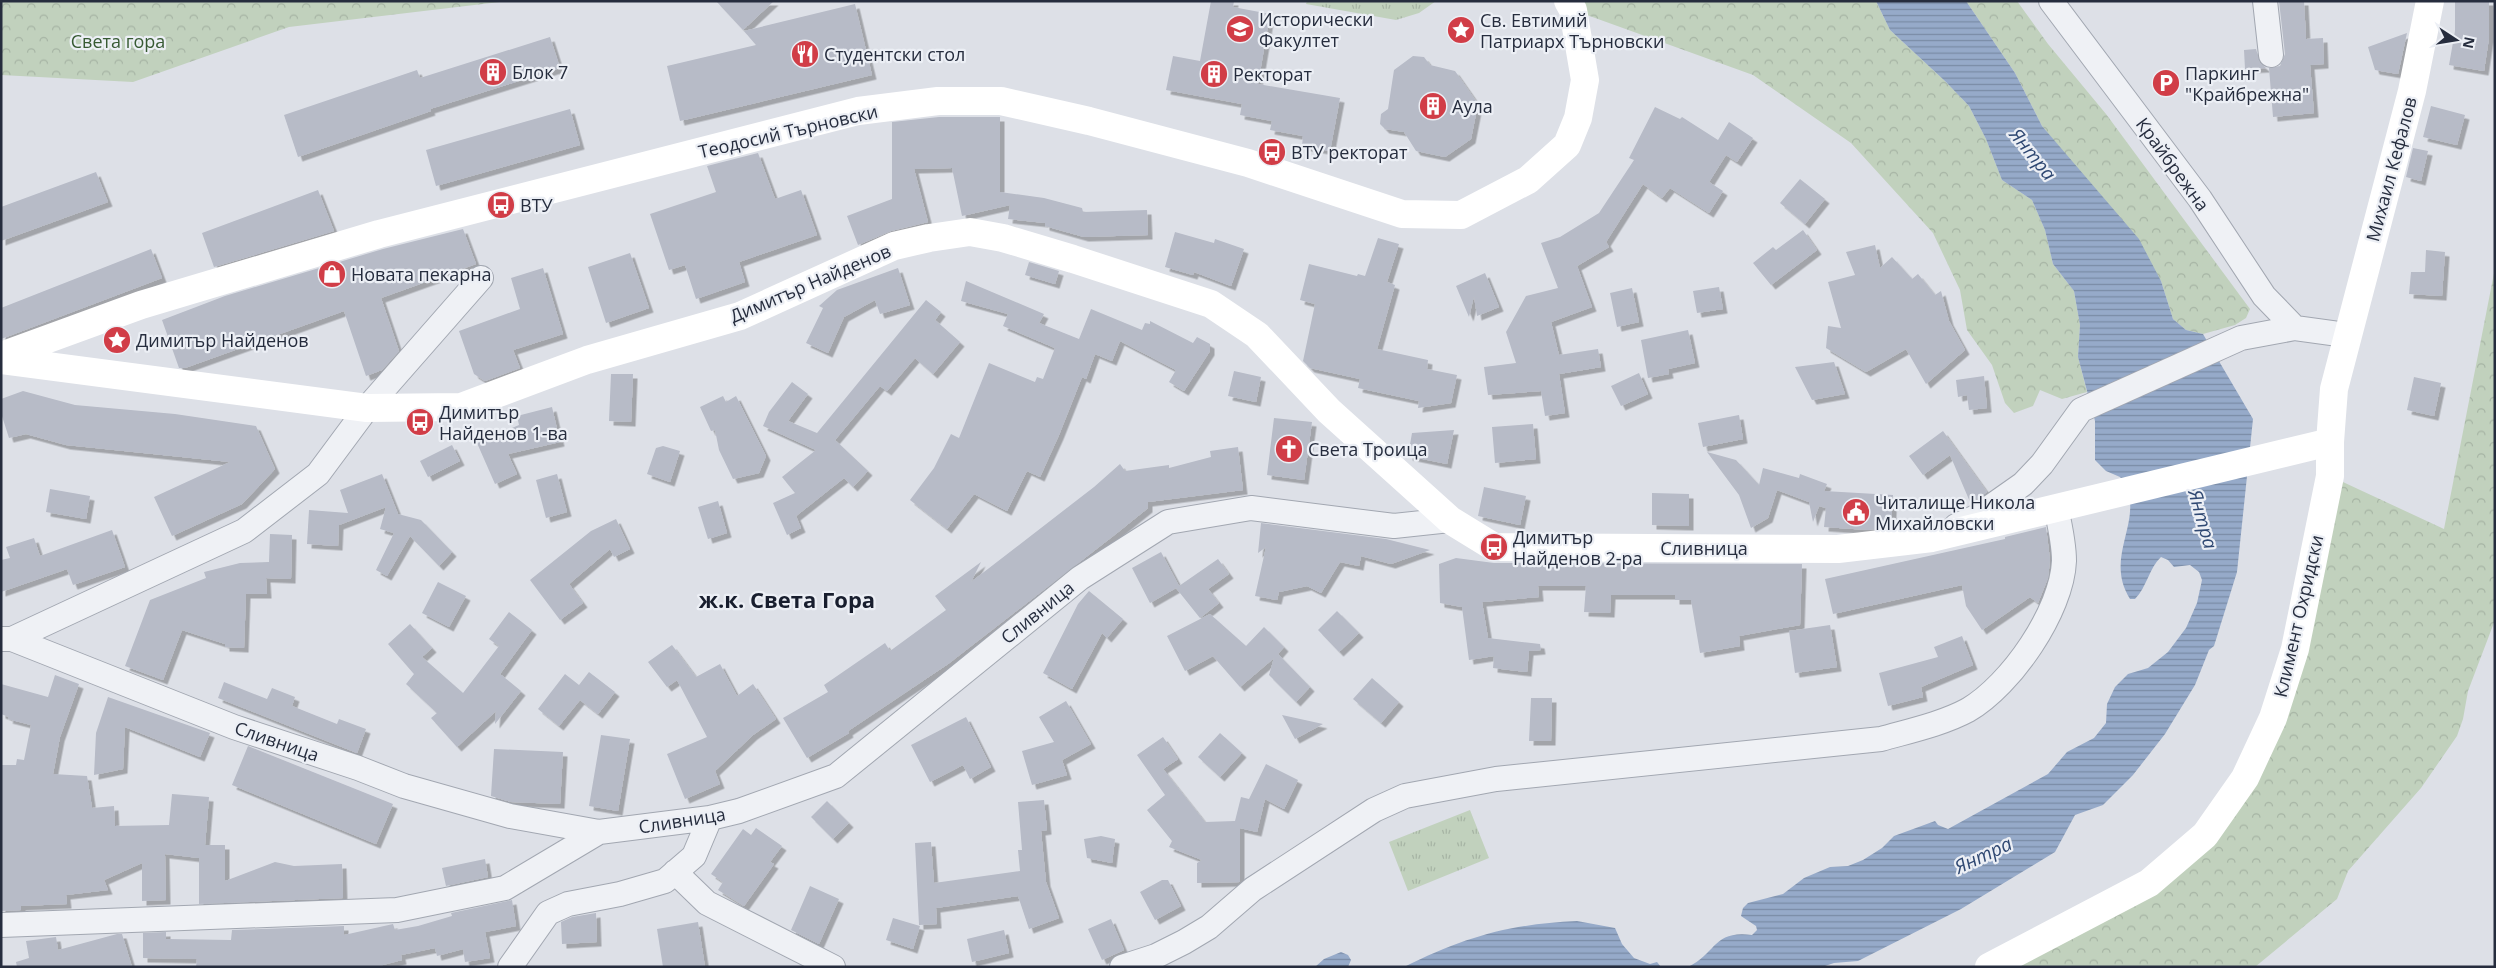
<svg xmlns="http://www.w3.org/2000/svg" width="2496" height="968" font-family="'Open Sans',sans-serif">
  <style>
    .forest { fill: url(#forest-crowns) }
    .park { fill: url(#park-tufts) }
    .water { fill: url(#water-rules) }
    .building { fill: #b7bbc7; filter: url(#shadow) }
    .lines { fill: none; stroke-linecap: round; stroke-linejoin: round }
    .street-casing { stroke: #a2a7b1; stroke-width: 26 }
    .street { stroke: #eff1f5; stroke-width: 24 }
    .secondary { stroke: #fff; stroke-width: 28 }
    .labels { text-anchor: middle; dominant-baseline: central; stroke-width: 4.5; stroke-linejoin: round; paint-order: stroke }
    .poi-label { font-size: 18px; fill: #262d3e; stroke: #eceff5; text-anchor: start }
    .park-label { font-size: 18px; fill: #375a33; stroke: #eceff5 }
    .street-label { font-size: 18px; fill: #262d3e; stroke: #eceff5 }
    .water-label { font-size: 19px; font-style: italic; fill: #2f4872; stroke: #eceff5 }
    .district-label { font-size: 22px; font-weight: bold; fill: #181e2e; stroke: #eceff5 }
  </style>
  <defs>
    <pattern id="forest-crowns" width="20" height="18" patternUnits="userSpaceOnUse" patternTransform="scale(1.25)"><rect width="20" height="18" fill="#c1d1bd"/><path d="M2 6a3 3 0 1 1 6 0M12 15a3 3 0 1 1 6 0" fill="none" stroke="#a6b4a4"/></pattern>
    <pattern id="park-tufts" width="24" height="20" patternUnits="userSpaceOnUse" patternTransform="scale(1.25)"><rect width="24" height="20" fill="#c1d1bd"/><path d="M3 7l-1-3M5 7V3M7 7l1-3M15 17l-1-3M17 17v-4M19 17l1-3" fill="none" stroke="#a6b4a4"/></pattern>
    <pattern id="water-rules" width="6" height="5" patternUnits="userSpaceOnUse" patternTransform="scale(1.25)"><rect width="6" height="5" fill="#96aac9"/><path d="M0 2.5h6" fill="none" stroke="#7a8ba5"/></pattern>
    <filter id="shadow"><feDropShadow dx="4.5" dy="4.5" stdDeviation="0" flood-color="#0004"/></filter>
  </defs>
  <rect width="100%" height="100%" fill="#dde0e7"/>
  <path class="forest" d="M1,1H508L289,27L133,82L1,75Z
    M1569,1H1876L1890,30L1946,82L1969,106L1986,139L2002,180L2032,200L2045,230L2053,264L2074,291L2080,325L2078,357L2087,392L2062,399L2040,390L2033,406L2014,413L2005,403L1992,365L1967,330L1960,290L1933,233L1851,143L1753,75L1573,10Z
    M1966,1H2017L2048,44L2106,114L2250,309L2246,318L2235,325L2203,334L2186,330L2173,319L2161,281L2082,175L2042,126L2015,73Z
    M2495,268V620L2468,691L2463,719L2457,736L2421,788L2348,871L2337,899L2255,967H1989L2149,883L2245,778L2330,476L2444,529Z"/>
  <path class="park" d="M1307,1H1436L1419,13L1396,20L1306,4Z
    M1470,810L1489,858L1408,891L1389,842Z"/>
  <path class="water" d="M1876,1H1966L2015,73L2042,126L2139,239L2161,281L2173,319L2186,330L2203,334L2253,419L2237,572L2214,646L2209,650L2195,685L2165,734L2133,775L2103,805L2075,815L2055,852L1961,909L1858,961L1834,963L1822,967H1688C1717,953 1713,930 1752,935L1757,930L1756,926L1741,916L1743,908L1748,903L1783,894L1804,878L1830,867L1848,866L1863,860L1882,848L1894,836L1935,821L1938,825L1948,829L2048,774L2067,752L2094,738L2106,723L2107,704L2115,687L2128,674L2148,668L2168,652L2186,628L2197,603L2202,580L2199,572L2190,565L2174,567L2168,560L2161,557C2149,568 2147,587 2135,599H2130C2105,559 2139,527 2128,491C2127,486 2123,481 2120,477L2106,471L2095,460V421L2078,357L2080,325L2074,291L2053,264L2045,230L2032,200L2002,180L1986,139L1969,106L1946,82L1890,30Z
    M1577,921L1615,928L1622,944L1634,958L1650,964L1657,962L1661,967H1404C1465,937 1509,924 1577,921Z
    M1341,952L1348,955L1351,960L1348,967H1315L1324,959Z"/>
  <path class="building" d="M716,1H774L743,30Z
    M1211,1H1234L1233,7L1270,14L1258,84L1340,98L1330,151L1302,146L1303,136L1270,130L1272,121L1240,115L1242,104L1166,90L1173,56L1200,61Z
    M2279,1H2304L2306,39L2323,38L2324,64L2310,65L2314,113L2273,117L2269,68L2280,66L2285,54Z
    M2455,1H2489V38L2484,71L2449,65L2455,31Z
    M855,4L872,75L680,121L667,66L756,45L744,31Z
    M2407,33L2398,74L2375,70L2368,47Z
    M550,37L560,68L430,109L431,111L298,157L284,115L417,70L420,78Z
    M2256,49L2260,63L2266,68L2245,69L2244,50Z
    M1413,56L1424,57L1430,65L1455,71L1478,104L1471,139L1445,157L1416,151L1404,132L1385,129L1380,124L1381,114L1388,109L1394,70Z
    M2431,106L2465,115L2457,145L2423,137Z
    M1655,107L1680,119L1682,117L1718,140L1729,122L1753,138L1737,162L1726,155L1709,182L1723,191L1709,213L1670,188L1662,198L1643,184L1606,242L1609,247L1577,266L1592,307L1551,322L1559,355L1598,349L1601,367L1559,374L1565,413L1545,416L1541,391L1488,395L1484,367L1516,363L1506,332L1526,296L1558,288L1541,243L1560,237L1599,213L1634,160L1629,158Z
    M570,109L580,145L436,186L426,150Z
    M939,117H1000V192L1044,198L1082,208L1083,212L1147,210L1148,235L1084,237L1045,226V223L1008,219L1010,205L962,216L952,168L914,169L928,222L891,231L858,245L847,216L892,199V122Z
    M2413,148L2428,151L2421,181L2406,177Z
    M758,153L775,199L801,190L817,235L739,262L745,282L696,299L685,265L669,270L650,214L716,192L707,166Z
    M96,172L108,202L1,241V207Z
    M1800,179L1825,199L1805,224L1780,203Z
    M318,190L334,231L214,267L202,233Z
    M463,229L476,264L381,298L399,351L382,370L366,376L344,311L185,368H179L162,320L225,296L383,249Z
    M1803,230L1817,250L1771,285L1753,263L1773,247L1776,250Z
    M1175,232L1214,243L1215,239L1244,249L1231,286L1194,272L1193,275L1165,267Z
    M1378,238L1399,244L1387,282L1395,285L1377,349L1428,360L1427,369L1457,375L1451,403L1418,408L1419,401L1358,388L1360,379L1310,368L1303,361L1315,304L1300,300L1309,264L1357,276L1358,274L1365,276Z
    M1875,245L1880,268L1892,257L1912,279L1918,274L1935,295L1941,291L1949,321L1965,350L1926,384L1906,349L1866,372L1826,348L1828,326L1841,328L1828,282L1855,275L1846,252Z
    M151,249L162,278L1,339V308Z
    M2426,250L2445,252L2442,296L2409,294L2411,272H2425Z
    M630,253L649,308L606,323L588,267Z
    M1029,262L1059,271L1055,284L1025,275Z
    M543,268L563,334L513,350L520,368L485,381L474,374L459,331L520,309L511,278Z
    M898,268L910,305L880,314L875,300L844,317L828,353L806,343L823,308L819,306L837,290Z
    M1485,273L1499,307L1477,316L1474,296L1469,317L1456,286Z
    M966,281L1044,314L1039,323L1079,339L1091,309L1142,330L1145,323L1150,324V321L1193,343L1197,337L1210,344V351L1184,391L1169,382L1176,370L1120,341L1112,361L1095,354L1086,379L1082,377L1059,435L1040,477L1027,471L1007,511L974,494L947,529L910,500L934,468L951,434L959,438L989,363L1035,382L1037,377L1043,379L1055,348L1003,326L1008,314L961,301Z
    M1719,287L1723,309L1697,313L1693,291Z
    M1632,288L1639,322L1617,327L1610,293Z
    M926,300L941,312L935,320L960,342L933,374L915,358L887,391L880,386L835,440L868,471L853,487L844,478L796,516L801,528L787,535L773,503L795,493L782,477L816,450L763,426L769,412L792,382L808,394L788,421L817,433Z
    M1688,330L1695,363L1668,369L1669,374L1648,378L1641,340Z
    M1834,362L1845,394L1812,400L1795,367Z
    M1234,371L1261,377L1256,402L1228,396Z
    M1639,373L1648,394L1621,406L1611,386Z
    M611,374H633L631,422L609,421Z
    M1984,376L1987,408L1969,410L1967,395L1958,397L1956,380Z
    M2414,377L2441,383L2434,416L2407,410Z
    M23,391L75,405L175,414L256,426L275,469L242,504L172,536L154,497L230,462L66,445L26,434L9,438L1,413V399Z
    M723,396L726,402L736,396L766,456L759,473L733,479L719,450L715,430L711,431L700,407Z
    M552,407L560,442L508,454L517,474L495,484L477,443L519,425L517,416Z
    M1739,415L1743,439L1703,447L1698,423Z
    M1274,418L1312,422L1304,480L1267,475Z
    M1533,424L1536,459L1495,463L1492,427Z
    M1454,430L1447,464L1408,456L1412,433Z
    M1943,431L1987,492L1980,497L1970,502L1950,455L1923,475L1909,456Z
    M452,445L460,461L428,477L420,461Z
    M663,446L680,451L670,482L647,474L656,448Z
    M1238,447L1243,490L1148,502V508L1117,533L948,664L848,731L849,733L807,758L783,718L828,692L824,685L885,643L890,651L946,610L935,596L981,562L971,582L1094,487L1120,464L1125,471L1169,465V468L1211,457L1210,451Z
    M1707,452L1736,460L1759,485L1763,468L1799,478L1800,474L1827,484L1824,491L1893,495L1891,527L1868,530L1824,527L1826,508L1819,506L1813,522L1809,502L1777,490L1768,518L1751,528L1739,495Z
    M382,474L398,514L421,520L452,552L439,566L410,536L387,576L376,570L394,533L380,529L386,507L339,525L338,546L307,544L309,510L348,513L340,490Z
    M557,474L567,512L546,518L536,480Z
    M1484,487L1526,496L1520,525L1478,516Z
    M50,489L90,496L86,519L46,512Z
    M1652,493L1689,494V526L1652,525Z
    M718,501L727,533L708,539L698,507Z
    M616,519L630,549L614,557L610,549L569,584L583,603L560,620L530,580L591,531Z
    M1261,523L1386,539L1430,550L1391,564L1361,556L1359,566L1340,562L1321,593L1307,586L1279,592L1277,600L1255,596L1266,547L1258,553Z
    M2046,527L2050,560L2048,578L2038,603L2030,597L1982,630L1966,606L1962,585L1833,614L1825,579L2005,539V537Z
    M112,530L125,567L73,585L67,569L1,592V560L10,558L6,547L34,538L40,556Z
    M270,534L292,535L291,579L266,578L267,594H246L244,648L225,647V644L182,630L163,680L125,666L150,600L206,578L204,572L240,563L269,562Z
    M1161,552L1179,586L1218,559L1229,574L1208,589L1219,603L1200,618L1176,588L1150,603L1132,568Z
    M1456,558L1494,563L1802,564L1800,625L1739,636L1740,646L1700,653L1691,600H1675V595H1611L1610,613L1584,612L1586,586H1538L1539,597L1482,602L1488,638L1540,644L1541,650L1529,651L1527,672L1493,668L1494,656L1469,660L1462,607L1440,603L1439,564Z
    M438,582L466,596L449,627L422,613Z
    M1089,591L1123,619L1107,638L1102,633L1072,689L1043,673L1078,604Z
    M1337,611L1359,633L1339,652L1318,630Z
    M509,612L532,630L500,674L521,691L495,724L496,711L457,747L431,718L437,713L406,684L414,674L388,644L410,624L432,648L422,657L463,693L499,646L489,639Z
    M1210,614L1246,646L1264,627L1284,647L1278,654L1310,687L1296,702L1269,675L1274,658L1240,687L1213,656L1185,671L1167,636Z
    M1830,625L1837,667L1795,673L1789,631Z
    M1962,636L1973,665L1921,687L1923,697L1888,706L1879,673L1938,657L1934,647Z
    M672,645L696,677L720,664L737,696L753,684L776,719L753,735L715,771L720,784L685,799L667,754L707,737L677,680L667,687L648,662Z
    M589,672L615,692L598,714L580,700L559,726L538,709L565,674L579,685Z
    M55,675L79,684L60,737L53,774L87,776L92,808L114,806L115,826L169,825L172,794L209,797L205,845H225V881L275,862L294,866L342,864L343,898L199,904V858L165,854L166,900L142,901V863L104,880L108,890L66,895L67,904L21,906V910L1,911V765H16L17,759L24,760L31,725L8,719L9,717L1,714V684L48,697Z
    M1372,678L1399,702L1381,723L1353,699Z
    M224,682L267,699L272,688L295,697L292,706L337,724L339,719L366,729L357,753L218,698Z
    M108,697L210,733L200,757L125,727L123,769L94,775L96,733Z
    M1531,698H1552L1551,741H1529Z
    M1066,701L1091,744L1062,760L1067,775L1032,785L1022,751L1054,742L1039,717Z
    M1282,715L1323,724L1295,739Z
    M966,717L991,767L970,779L963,765L930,782L911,745Z
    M1220,733L1242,753L1220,777L1198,757Z
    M601,735L630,739L618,811L589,806Z
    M1163,737L1178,759L1163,769L1205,822L1235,821L1241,797L1249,799L1266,764L1298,780L1284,809L1265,799L1257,832L1240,828V882L1197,883V863L1202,860L1169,847L1172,841L1147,810L1165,795L1137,755Z
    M248,746L393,804L376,844L232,785Z
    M494,749L563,752L560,804L511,802L491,796Z
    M1044,800L1047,830L1041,831L1046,882L1059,918L1029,929L1018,896L936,908L937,924L919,925L915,843L931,842L934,883L1020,871L1018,850H1022L1018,802Z
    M827,801L849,823L833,839L811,817Z
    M756,828L782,846L770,862L774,864L744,906L718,890L723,882L711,874L743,829L751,835Z
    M1101,836L1115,839L1112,863L1087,858L1084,839Z
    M485,859L488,877L446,886L442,868Z
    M1162,880H1168L1181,906L1155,920L1140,892Z
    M810,886L839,899L819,944L791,930Z
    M512,900L516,926L485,932L490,958L465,962L463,949L437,956L435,948L401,955L402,960L375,967H196L197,959L143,958V933L166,932V939L231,940L232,930L344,926V935L393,924L395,930L418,926L452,916L451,913Z
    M596,913L597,942L562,944L561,922L572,917Z
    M893,918L920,926L913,949L886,940Z
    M1111,919L1124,950L1102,960L1088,929Z
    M698,922L705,967H663L657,929Z
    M1004,930L1009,953L972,962L967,939Z
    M117,934H122L132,967H17L16,962L29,958L26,941L56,937L58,950Z"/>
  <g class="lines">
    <defs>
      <path id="street" d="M2051,1L2200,199L2264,296L2295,328
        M2265,1L2271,55
        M1956,526L1976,517L2023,484L2042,464L2081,410L2241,338L2295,328L2346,335
        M1,639H12L234,727L358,768L404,786L510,816L599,832L710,818L739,811L836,776L1080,578L1168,522L1251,508L1394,526L1450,520
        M12,639L244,531L318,474L367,408L481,278
        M675,872L707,903L833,967
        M1,925L397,910L505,888L599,832
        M510,967L548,913L568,904L620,894L665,881L694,856L710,818
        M1122,967L1156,956L1184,942L1209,927L1253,889L1374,810L1405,796L1496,779L1881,739C1909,731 1942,724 1968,710C2011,685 2062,611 2064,561C2064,543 2060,526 2056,508"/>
    </defs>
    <use href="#street" class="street-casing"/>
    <use href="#street" class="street"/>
    <path class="secondary" d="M1,356L141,305L379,234L858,111L938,101H1001L1089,121L1248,163L1402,214L1461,215L1528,180L1567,145L1578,118L1585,80L1573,10L1568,1
      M1,360L367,408L461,407L587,360L740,316L894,246L929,238L970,232L1003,238L1073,259L1211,304L1257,335L1329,411L1450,520L1494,547L1838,549L1932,538L2330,442
      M1989,967L2149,883L2205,835L2245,778L2273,718L2295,649L2330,476V442L2334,389L2412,91L2430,1"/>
  </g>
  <defs>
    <symbol id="university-disc" viewBox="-11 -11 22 22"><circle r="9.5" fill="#d13d47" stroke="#eceff5"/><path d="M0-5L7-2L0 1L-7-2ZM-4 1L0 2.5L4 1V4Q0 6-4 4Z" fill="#fff"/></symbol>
    <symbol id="sight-disc" viewBox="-11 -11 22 22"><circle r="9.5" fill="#d13d47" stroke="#eceff5"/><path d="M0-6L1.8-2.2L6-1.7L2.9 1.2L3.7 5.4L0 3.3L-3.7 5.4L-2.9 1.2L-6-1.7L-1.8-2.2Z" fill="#fff"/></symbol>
    <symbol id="restaurant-disc" viewBox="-11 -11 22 22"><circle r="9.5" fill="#d13d47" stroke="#eceff5"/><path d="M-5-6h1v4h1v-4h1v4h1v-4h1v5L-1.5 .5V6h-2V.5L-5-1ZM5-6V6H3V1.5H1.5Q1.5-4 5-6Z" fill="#fff"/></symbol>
    <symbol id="building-disc" viewBox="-11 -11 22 22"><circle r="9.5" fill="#d13d47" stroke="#eceff5"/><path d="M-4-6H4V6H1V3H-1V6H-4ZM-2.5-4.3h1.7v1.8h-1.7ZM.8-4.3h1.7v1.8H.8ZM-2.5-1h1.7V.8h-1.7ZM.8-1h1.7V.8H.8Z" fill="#fff"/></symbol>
    <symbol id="parking-disc" viewBox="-11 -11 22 22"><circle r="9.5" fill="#d13d47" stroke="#eceff5"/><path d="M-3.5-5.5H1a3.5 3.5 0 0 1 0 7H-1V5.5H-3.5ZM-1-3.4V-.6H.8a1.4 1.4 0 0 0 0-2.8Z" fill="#fff"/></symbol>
    <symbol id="bus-disc" viewBox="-11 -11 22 22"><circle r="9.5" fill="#d13d47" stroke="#eceff5"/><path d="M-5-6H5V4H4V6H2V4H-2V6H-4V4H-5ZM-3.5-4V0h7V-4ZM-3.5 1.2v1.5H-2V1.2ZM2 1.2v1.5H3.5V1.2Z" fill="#fff"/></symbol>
    <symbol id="shop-disc" viewBox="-11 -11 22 22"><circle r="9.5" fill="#d13d47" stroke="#eceff5"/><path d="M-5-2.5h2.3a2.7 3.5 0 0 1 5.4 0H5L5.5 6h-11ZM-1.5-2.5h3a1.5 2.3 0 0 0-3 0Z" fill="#fff"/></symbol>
    <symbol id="church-disc" viewBox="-11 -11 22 22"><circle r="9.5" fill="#d13d47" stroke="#eceff5"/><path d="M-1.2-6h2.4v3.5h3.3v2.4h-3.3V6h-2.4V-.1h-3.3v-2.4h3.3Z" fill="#fff"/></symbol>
    <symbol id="civic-disc" viewBox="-11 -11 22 22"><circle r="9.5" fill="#d13d47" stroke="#eceff5"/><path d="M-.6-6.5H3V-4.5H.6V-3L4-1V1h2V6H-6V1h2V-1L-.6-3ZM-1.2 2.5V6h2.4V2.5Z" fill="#fff"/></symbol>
  </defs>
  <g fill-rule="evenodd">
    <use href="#university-disc" x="1224" y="13" width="32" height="32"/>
    <use href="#sight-disc" x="1445" y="14" width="32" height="32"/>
    <use href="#restaurant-disc" x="789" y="38" width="32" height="32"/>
    <use href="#building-disc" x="477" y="56" width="32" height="32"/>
    <use href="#building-disc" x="1198" y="58" width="32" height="32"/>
    <use href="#parking-disc" x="2150" y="67" width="32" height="32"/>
    <use href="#building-disc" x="1417" y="90" width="32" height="32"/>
    <use href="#bus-disc" x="1256" y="136" width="32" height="32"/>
    <use href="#bus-disc" x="485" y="189" width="32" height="32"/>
    <use href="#shop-disc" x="316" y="258" width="32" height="32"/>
    <use href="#sight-disc" x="101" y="324" width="32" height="32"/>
    <use href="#bus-disc" x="404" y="406" width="32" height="32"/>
    <use href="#church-disc" x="1273" y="433" width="32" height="32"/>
    <use href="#civic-disc" x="1840" y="496" width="32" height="32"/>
    <use href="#bus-disc" x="1478" y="531" width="32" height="32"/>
  </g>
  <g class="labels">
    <g class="poi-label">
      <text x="1259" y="19">Исторически<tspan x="1259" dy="21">Факултет</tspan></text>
      <text x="1480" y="20">Св. Евтимий<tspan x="1480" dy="21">Патриарх Търновски</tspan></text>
      <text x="824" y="54">Студентски стол</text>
      <text x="512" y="72">Блок 7</text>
      <text x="2185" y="73">Паркинг<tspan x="2185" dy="21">"Крайбрежна"</tspan></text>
      <text x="1233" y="74">Ректорат</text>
      <text x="1452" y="106">Аула</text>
      <text x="1291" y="152">ВТУ ректорат</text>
      <text x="520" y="205">ВТУ</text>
      <text x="351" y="274">Новата пекарна</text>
      <text x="136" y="340">Димитър Найденов</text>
      <text x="439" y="412">Димитър<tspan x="439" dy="21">Найденов 1-ва</tspan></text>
      <text x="1308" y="449">Света Троица</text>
      <text x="1875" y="502">Читалище Никола<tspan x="1875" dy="21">Михайловски</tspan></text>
      <text x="1513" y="537">Димитър<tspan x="1513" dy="21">Найденов 2-ра</tspan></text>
    </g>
    <g class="park-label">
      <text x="118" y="41">Света гора</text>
    </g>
    <g class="street-label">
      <text transform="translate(788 131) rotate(-13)">Теодосий Търновски</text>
      <text transform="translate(2173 164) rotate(54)">Крайбрежна</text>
      <text transform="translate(2391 169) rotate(-75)">Михаил Кефалов</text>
      <text transform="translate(810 283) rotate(-23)">Димитър Найденов</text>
      <text x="1704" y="548">Сливница</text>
      <text transform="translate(1037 612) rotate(-39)">Сливница</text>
      <text transform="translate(2298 616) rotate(-77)">Климент Охридски</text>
      <text transform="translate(277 741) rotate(19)">Сливница</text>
      <text transform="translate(682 820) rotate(-9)">Сливница</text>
    </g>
    <g class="water-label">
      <text transform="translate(2033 154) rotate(51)">Янтра</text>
      <text transform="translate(2203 519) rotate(74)">Янтра</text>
      <text transform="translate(1983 855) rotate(-25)">Янтра</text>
    </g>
    <g class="district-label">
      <text x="787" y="599">ж.к. Света Гора</text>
    </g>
  </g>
  <rect width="2496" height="968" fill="none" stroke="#262d3e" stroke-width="5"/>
  <g transform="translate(2456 40) rotate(102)" stroke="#eceff5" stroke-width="4" paint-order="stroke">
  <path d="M0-4L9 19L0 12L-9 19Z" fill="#262d3e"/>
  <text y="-8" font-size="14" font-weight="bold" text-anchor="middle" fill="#262d3e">N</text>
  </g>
</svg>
